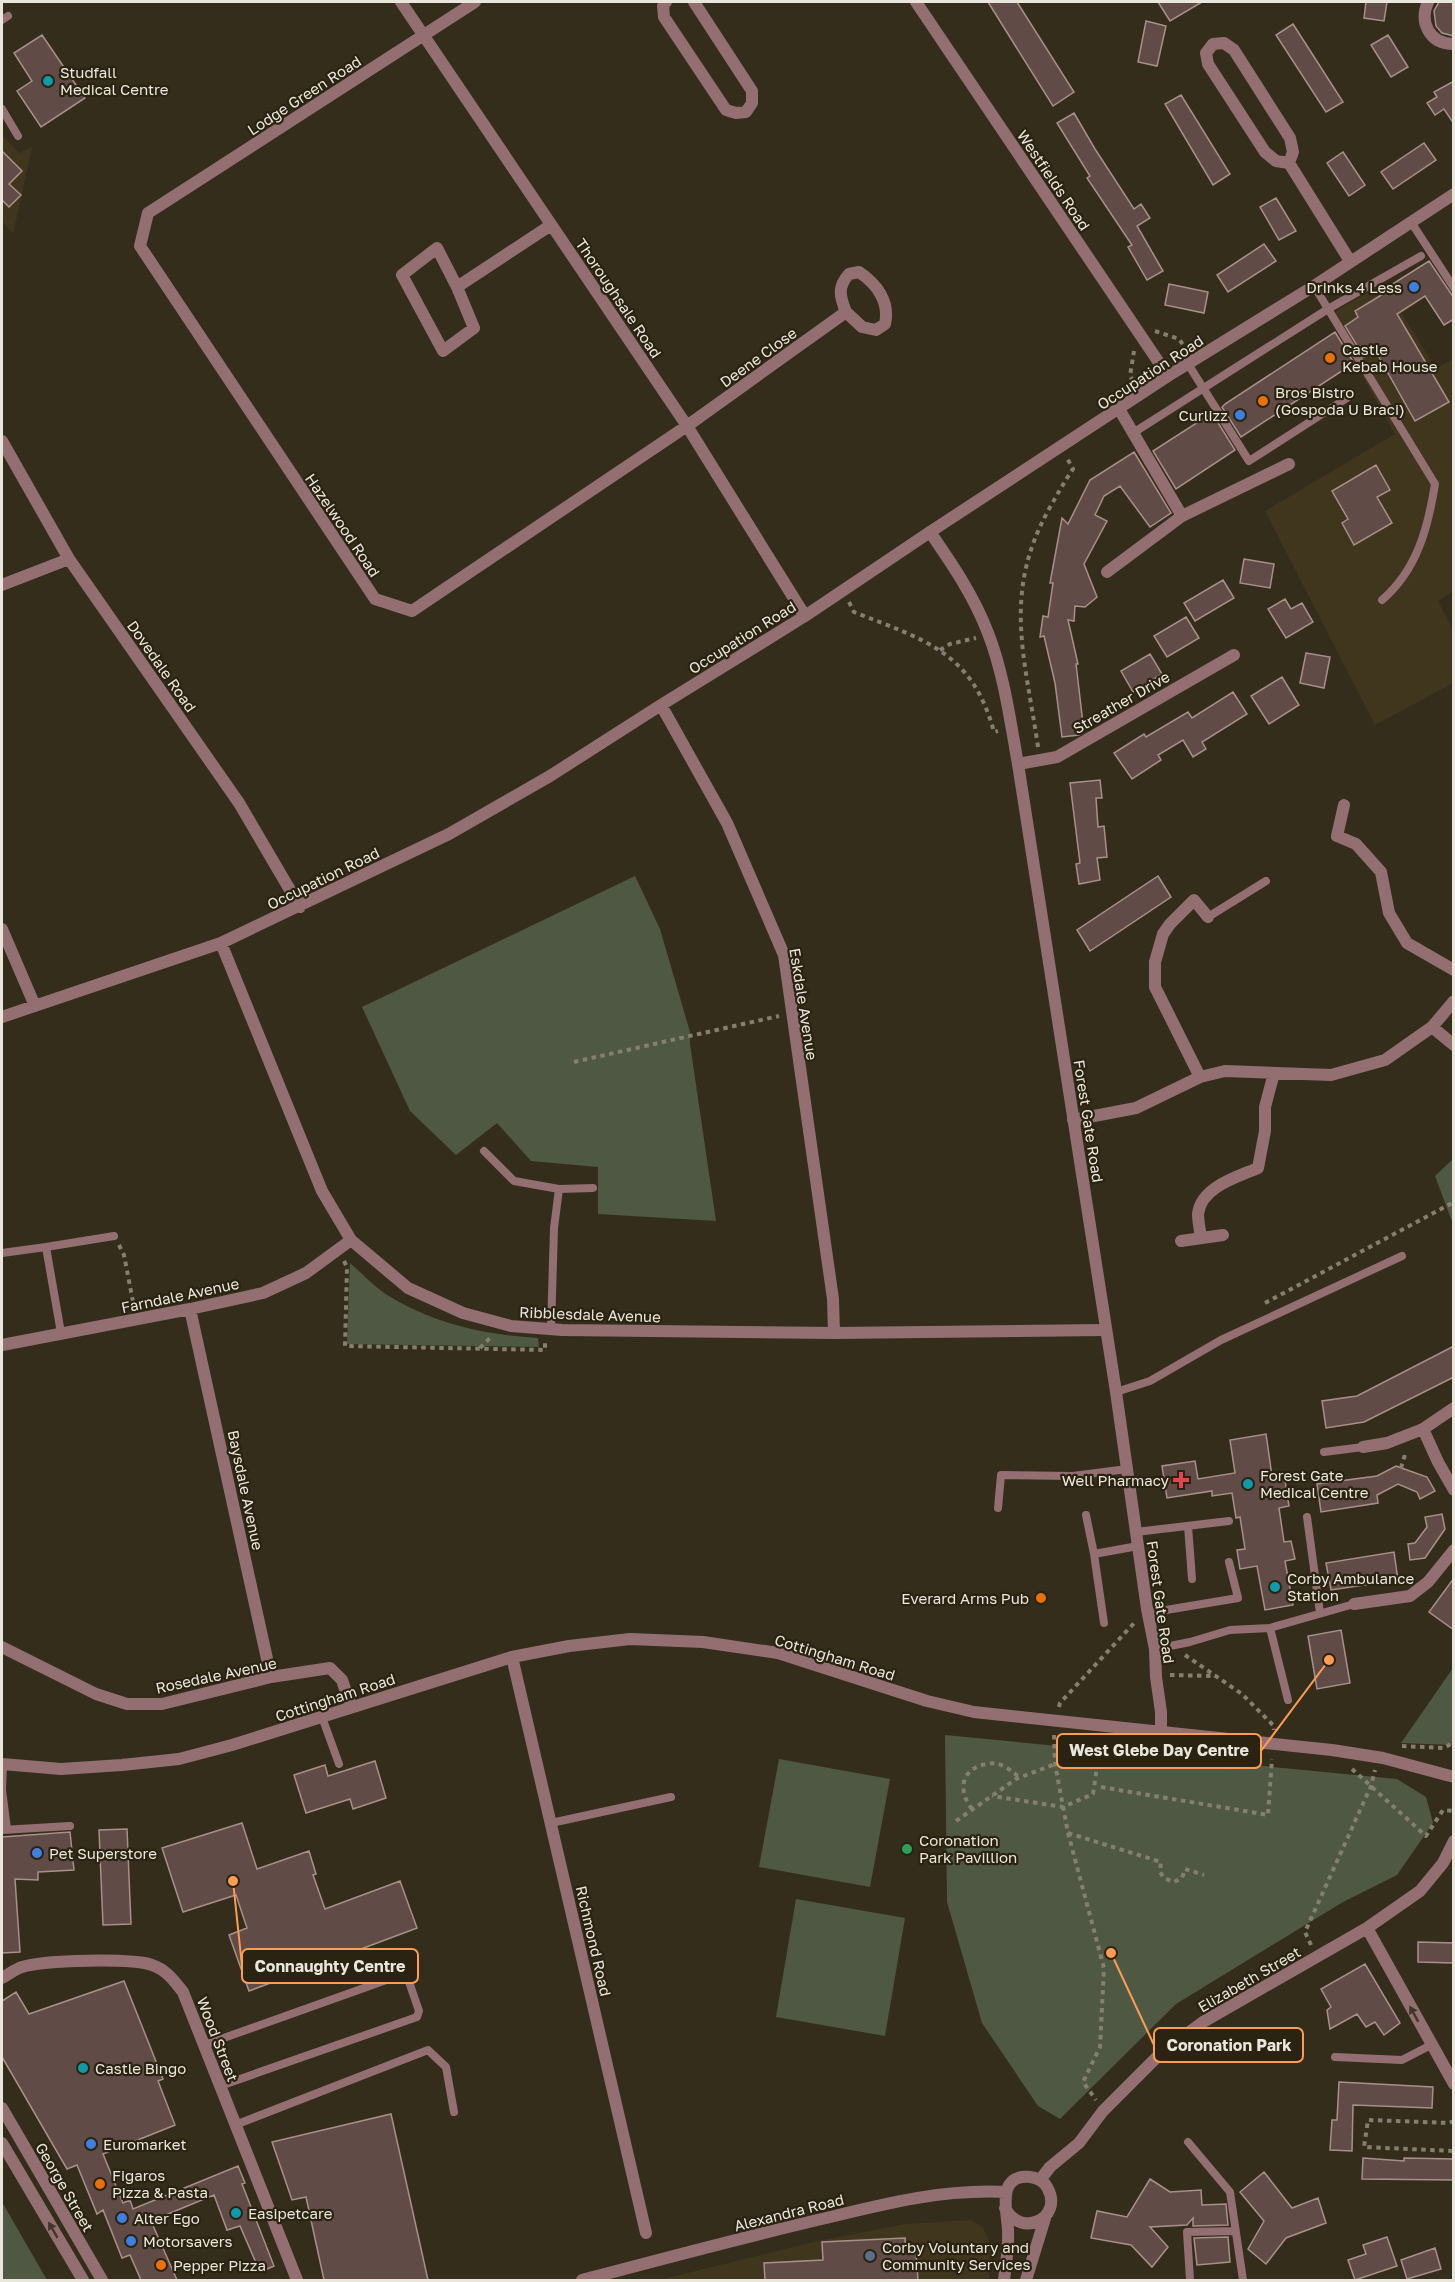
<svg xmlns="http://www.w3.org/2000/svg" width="1455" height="2282" font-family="'Golos Text',sans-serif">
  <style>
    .built { fill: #40361e }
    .green { fill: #4f5843 }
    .building { fill: #614b46; stroke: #a8908a; stroke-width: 1.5 }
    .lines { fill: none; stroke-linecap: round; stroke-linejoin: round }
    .path { stroke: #857f71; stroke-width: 4; stroke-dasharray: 4.5 4.5; stroke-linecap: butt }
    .service { stroke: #946f72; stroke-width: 8 }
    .minor { stroke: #946f72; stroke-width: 12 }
    .tertiary { stroke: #946f72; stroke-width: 12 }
    .oneway { fill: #44362a }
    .culture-dot { fill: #0f9aa8; stroke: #2a2312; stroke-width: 2 }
    .shop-dot { fill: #3f7fe0; stroke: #2a2312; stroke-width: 2 }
    .food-dot { fill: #e8710a; stroke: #2a2312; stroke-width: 2 }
    .health-dot { fill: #e0444e; stroke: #2a2312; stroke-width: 2 }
    .leisure-dot { fill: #2e9e5b; stroke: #2a2312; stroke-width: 2 }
    .service-dot { fill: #5c6f8a; stroke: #2a2312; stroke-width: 2 }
    .labels { text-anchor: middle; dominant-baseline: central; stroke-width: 4.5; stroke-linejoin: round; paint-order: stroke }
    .poi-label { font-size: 15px; fill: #ebe6dc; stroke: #2a2312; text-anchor: start }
    .street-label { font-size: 15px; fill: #ebe6dc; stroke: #2a2312 }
    .leader { fill: none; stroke: #fc9d53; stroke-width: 2 }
    .callout-dot { fill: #fc9d53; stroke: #2a2312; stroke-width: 2 }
    .callout { fill: #2a2312; stroke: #fc9d53; stroke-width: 2 }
    .callout-label { font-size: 16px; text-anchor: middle; font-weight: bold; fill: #ebe6dc }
  </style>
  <rect width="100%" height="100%" fill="#342d1c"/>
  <path class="built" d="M2,135L19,153L32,147L13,234L2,221Z
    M1383,283L1436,369L1453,359V591L1438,601L1453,630V683L1375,725L1265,511L1395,434L1328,316Z
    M971,2220L983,2227L991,2245L989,2280H659L818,2241L905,2224Z"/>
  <path class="green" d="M635,876L660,929L690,1032V1044L716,1221L598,1214V1167L531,1161L497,1123L456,1155L410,1111L362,1007Z
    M1453,1159V1224L1435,1176Z
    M350,1263C363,1274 375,1288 389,1296C434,1324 487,1335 538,1338L539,1347L347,1344Z
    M1453,1668V1745L1401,1743Z
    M945,1735L1397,1779L1426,1797L1433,1823L1397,1875L1343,1902L1176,2004L1060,2119L1038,2106L982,2023L947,1902Z
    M779,1759L890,1779L870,1887L759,1867Z
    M796,1899L905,1918L885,2036L776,2017Z
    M2,2202L47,2280H2Z"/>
  <path class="building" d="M988,2H1017L1074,92L1053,106Z
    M1158,2H1202L1170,21Z
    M1366,2H1387L1384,21L1364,18Z
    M1439,2H1454V36L1442,33L1436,26L1434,11Z
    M1146,21L1166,26L1157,66L1138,62Z
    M1293,24L1343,102L1326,112L1276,35Z
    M42,35L85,98L41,127L17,91L32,81L14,53Z
    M1388,35L1408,67L1391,77L1371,45Z
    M1454,81V124L1444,109L1435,115L1427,103L1437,97L1434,92Z
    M1181,95L1230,174L1213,185L1165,104Z
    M1074,113L1095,149L1134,209L1141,204L1150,218L1137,226L1163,271L1147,280L1128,247L1132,245L1087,178L1090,176L1057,123Z
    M1424,143L1436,160L1393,189L1381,172Z
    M2,151L22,171L9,184L21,195L9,207L2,200Z
    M1343,152L1365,185L1349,196L1327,163Z
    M1276,198L1296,231L1279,240L1260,207Z
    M1264,244L1276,261L1228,292L1217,275Z
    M1429,261L1454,298V319L1444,325L1425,296L1397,314L1449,402L1415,421L1375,350L1364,357L1345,326L1358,317L1355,311L1393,288L1391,285Z
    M1169,284L1208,292L1204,313L1165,305Z
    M1335,332L1354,363L1241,437L1222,407L1225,404Z
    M1212,413L1235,450L1176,489L1153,451Z
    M1134,452L1171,513L1150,527L1120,486L1104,496L1095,515L1107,521L1084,564L1097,597L1085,607L1075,606L1074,621L1068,620L1078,664H1076L1084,732L1079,735L1062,737L1055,683L1044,636L1040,637L1043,616L1048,617L1053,583H1050L1062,518L1068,524L1090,480Z
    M1376,465L1390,490L1377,497L1392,523L1354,545L1342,523L1348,519L1332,491Z
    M1244,559L1274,564L1270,588L1240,583Z
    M1223,580L1234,598L1195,621L1184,603Z
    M1285,599L1291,609L1302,603L1313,622L1286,638L1268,609Z
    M1186,617L1199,638L1167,657L1154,636Z
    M1306,653L1330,657L1324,688L1300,683Z
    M1150,654L1162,674L1133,692L1121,671Z
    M1282,677L1299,705L1269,724L1251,696Z
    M1233,692L1247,714L1202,742L1206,749L1193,757L1183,740L1158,755L1161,760L1132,779L1114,753L1144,734L1146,737L1188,712L1192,718Z
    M1100,780L1102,798H1096L1098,827L1104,826L1107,857L1097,858L1100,880L1079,884L1076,864L1080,863L1070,783Z
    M1158,876L1171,897L1090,951L1077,930Z
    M1454,1346V1377L1364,1422L1326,1428L1322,1401L1357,1396Z
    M1266,1434L1272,1476L1284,1474L1289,1506L1279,1508L1284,1542L1291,1541L1295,1559L1285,1561L1293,1605L1265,1610L1257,1566L1240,1569L1237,1550L1245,1549L1240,1517L1236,1518L1232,1493L1212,1496V1491L1167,1498L1162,1466L1195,1461L1198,1479L1235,1473L1230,1440Z
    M1396,1466L1427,1477L1435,1491L1420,1499L1417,1492L1398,1484L1377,1495L1378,1503L1321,1512L1317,1484L1377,1476Z
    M1442,1514L1445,1529L1425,1558L1410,1560L1408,1544L1415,1543L1427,1527L1425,1517Z
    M1394,1552L1398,1580L1331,1590L1326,1563Z
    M1454,1578V1630L1429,1612Z
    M1341,1630L1350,1683L1317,1689L1308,1636Z
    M375,1761L386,1798L353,1809L350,1799L306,1813L294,1775L325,1765L328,1776Z
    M242,1823L257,1869L309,1851L316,1874L313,1875L325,1909L400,1881L417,1928L249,1991L229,1935L247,1928L236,1895L183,1912L162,1848Z
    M127,1829L131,1924L103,1925L99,1830Z
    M70,1832L74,1870L38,1872V1880L15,1879L20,1952L2,1953V1837Z
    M1418,1942L1454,1943V1963L1418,1962Z
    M1365,1964L1400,2023L1384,2035L1375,2022L1366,2027L1357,2014L1330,2029L1327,2010L1331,2007L1321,1989Z
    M124,1981L163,2079L158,2081L175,2125L103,2154L123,2203L130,2200L133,2209L238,2166L245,2183L242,2184L274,2266L260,2272L240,2226L227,2230L214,2195L151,2221L177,2280H141L130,2255L122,2258L103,2210L97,2214L77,2165L67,2169L2,2057V2001L16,1992L29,2014Z
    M1339,2082L1433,2087L1432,2108L1353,2105L1352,2151L1330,2150L1332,2120H1337Z
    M391,2114L428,2280H324L306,2197L292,2200L272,2142Z
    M1363,2158L1404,2161V2158L1454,2159V2180L1362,2179Z
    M1264,2172L1292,2208L1318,2198L1326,2223L1286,2238L1266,2264L1248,2249L1264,2221L1240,2192Z
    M1150,2179L1170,2192L1201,2190L1202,2205L1226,2204L1228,2225L1193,2226V2218L1187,2225L1150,2227L1168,2247L1152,2267L1131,2245L1091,2238L1097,2211L1127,2217Z
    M1228,2237L1230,2262L1197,2265L1194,2238Z
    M1387,2237L1397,2266L1355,2280L1348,2260L1366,2254L1363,2245Z
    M905,2238L906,2253H916L918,2280H765L764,2263L823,2260L822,2242Z
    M1435,2248L1441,2269L1407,2279L1401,2260Z"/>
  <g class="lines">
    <path class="path" d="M1155,331L1179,339L1186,349
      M1133,381L1130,376L1134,351
      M849,602L854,612C924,640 972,651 994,732L998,731
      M940,650L950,644L976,638
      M1038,747C1025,657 1002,594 1049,509C1057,495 1064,482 1073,469L1067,458
      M574,1062L779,1016
      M119,1245L124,1255L134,1307
      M344,1261L347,1267L345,1346L545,1350V1343
      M1265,1303L1454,1202
      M480,1348L492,1336
      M1401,1468L1406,1451
      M1185,1655L1242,1694L1274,1726V1730
      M1170,1675L1216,1676
      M1059,1707L1060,1703L1136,1621
      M1054,1735L1055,1764L1068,1833L1104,1968L1100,2047L1083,2082L1096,2100
      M1402,1746L1444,1748L1454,1742
      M1352,1769L1426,1836L1443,1810L1454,1811
      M1101,1787L1268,1815L1272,1759
      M972,1809C960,1794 959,1774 979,1766C985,1764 993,1762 998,1764C1006,1766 1013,1772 1019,1777
      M956,1821L1016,1779L1055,1764L1097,1767L1093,1794L1063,1807L992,1796
      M1068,1833L1161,1862L1160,1872L1164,1878L1174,1882L1182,1878L1185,1869L1204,1875
      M1311,1945L1305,1932L1371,1786L1375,1770
      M1454,2121L1449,2123L1368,2120L1364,2147L1454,2151"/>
    <path class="service" d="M2,20L8,16
      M2,109L18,136
      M1411,222L1454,288
      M1314,286L1435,484C1428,528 1417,570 1382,600
      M1188,364L1249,461L1347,398
      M1133,433L1328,309L1421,256
      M1208,917L1266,881
      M484,1151L514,1181L559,1189L593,1188
      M2,1253L46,1247
      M551,1329L554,1228L559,1189
      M61,1333L46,1247L114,1236
      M1116,1392L1150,1381L1221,1340L1402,1256
      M1324,1452L1363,1447
      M998,1508L1001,1475L1073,1476L1127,1469
      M1086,1515L1094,1554L1104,1623
      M1307,1517L1320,1613
      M1188,1526L1192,1579
      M1136,1532L1229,1521
      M1094,1554L1138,1546
      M1148,1613L1238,1598L1229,1562
      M1270,1628L1288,1700
      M1155,1649L1190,1642L1230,1630L1270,1628L1354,1604
      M322,1717L339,1764
      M3,1764L2,1790L7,1829
      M551,1823L671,1797
      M2,1830L70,1826
      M204,2045L406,1973L419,2011L417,2017L220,2086
      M1335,2057L1402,2060L1431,2045
      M235,2125L428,2050L446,2067L454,2112
      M1188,2142L1230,2192L1243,2280
      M1190,2280L1187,2232L1235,2231"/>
    <path class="minor" d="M401,2L687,426L805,616
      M475,2L148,213L140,246L375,599L412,611L687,426L846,312C840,297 837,287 849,274L859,272C877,284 890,302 885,324L876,330L862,327L846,312
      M666,2L663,6L664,17L726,110L736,113L746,112L752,103V91L694,2
      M916,2L1168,376
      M1428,2C1419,22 1429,44 1454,44
      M1289,163L1276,161L1265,152L1208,64L1206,53L1213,44L1224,43L1234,50L1290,138L1293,152L1289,163L1350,261
      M457,287L437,248L402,275L443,351L474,328L457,287L551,225
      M1119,409L1182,516L1289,464
      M2,441L69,559L239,803L300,907
      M1107,572L1182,516
      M2,585L69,559
      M661,705L727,823L784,955L833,1299L834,1333
      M1018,764L1057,757L1234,655
      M1344,805L1337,836L1356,844L1381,872L1389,913L1407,943L1454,970
      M2,929L35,1006
      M221,943L322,1191L351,1240L408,1288L463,1313L511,1326L562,1330L834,1333L1105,1330
      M2,1017L221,943L449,834L550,776L661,705L805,616L930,532
      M1432,1027L1454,1045
      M1200,1077L1155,987V962L1163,934L1170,924L1194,900L1208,917
      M1073,1120L1136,1108L1200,1077L1225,1071L1331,1075L1385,1060L1432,1027L1454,1001
      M1201,1238C1200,1230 1198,1221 1198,1214C1201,1187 1237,1177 1258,1168L1265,1131V1107L1274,1073
      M1181,1241L1223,1235
      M190,1309L271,1677
      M2,1345L190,1309L263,1293L306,1273L351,1240
      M1423,1429L1438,1462L1454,1490
      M1363,1447L1387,1443L1423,1429L1454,1408
      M1354,1604L1410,1596L1428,1582L1454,1550
      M2,1647L96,1694L127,1704H162L271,1677L330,1668L342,1680L351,1707
      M512,1657L646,2233
      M1367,1928L1454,2084
      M2,1978C8,1975 15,1969 22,1967C45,1960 130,1958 152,1965C167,1970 174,1981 183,1992L297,2280
      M2,2108L102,2280
      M2,2143L83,2280
      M1040,2180L1050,2167L1079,2143L1103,2111L1161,2053L1203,2022L1367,1928L1420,1891L1443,1863L1454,1841
      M582,2280C663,2259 744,2237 826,2218C887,2203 943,2189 1006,2192
      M1004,2280C1006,2264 1009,2247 1008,2230C1007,2211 996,2174 1030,2177C1038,2178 1045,2182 1048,2189C1063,2218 1021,2239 1005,2208
      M1026,2280L1046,2215"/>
    <path class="tertiary" d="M1161,1732V1712L1156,1677L1155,1649L1147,1609L1116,1392L1018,764C1010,720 1004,674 988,633C974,596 952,564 930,532L1168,376L1314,286L1454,194
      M2,1764L61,1769L122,1765L179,1759L232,1745L512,1657L569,1646L630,1639L703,1642L778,1653L927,1701L974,1712L1332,1750L1383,1758L1454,1777"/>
  </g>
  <defs><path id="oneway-solid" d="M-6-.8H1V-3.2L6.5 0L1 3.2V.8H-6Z" transform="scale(1.5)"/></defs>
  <g class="oneway">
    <use href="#oneway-solid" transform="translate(1414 2014) rotate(-119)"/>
    <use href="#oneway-solid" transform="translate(53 2230) rotate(-120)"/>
  </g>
  <g class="culture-dot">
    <circle cx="48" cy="81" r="6"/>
    <circle cx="1248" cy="1484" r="6"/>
    <circle cx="1275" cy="1587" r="6"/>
    <circle cx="83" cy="2068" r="6"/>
    <circle cx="236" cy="2213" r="6"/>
  </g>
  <g class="shop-dot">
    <circle cx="1414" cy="287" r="6"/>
    <circle cx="1240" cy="415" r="6"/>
    <circle cx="37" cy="1853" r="6"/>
    <circle cx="91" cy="2144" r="6"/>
    <circle cx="122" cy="2218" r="6"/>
    <circle cx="131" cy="2241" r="6"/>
  </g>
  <g class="food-dot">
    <circle cx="1330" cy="358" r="6"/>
    <circle cx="1263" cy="401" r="6"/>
    <circle cx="1041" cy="1598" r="6"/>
    <circle cx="100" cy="2184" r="6"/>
    <circle cx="161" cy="2265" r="6"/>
  </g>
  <path class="health-dot" d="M1178 1471h6v6h6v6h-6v6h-6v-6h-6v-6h6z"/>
  <circle class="leisure-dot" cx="907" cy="1849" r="6"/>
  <circle class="service-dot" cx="870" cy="2256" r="6"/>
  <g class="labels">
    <g class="poi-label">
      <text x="60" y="72">Studfall<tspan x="60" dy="17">Medical Centre</tspan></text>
      <text x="1402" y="287" text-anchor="end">Drinks 4 Less</text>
      <text x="1342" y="349">Castle<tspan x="1342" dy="17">Kebab House</tspan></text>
      <text x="1275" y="392">Bros Bistro<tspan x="1275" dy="17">(Gospoda U Braci)</tspan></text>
      <text x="1228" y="415" text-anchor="end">Curlizz</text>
      <text x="1260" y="1475">Forest Gate<tspan x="1260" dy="17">Medical Centre</tspan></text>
      <text x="1169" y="1480" text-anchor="end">Well Pharmacy</text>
      <text x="1287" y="1578">Corby Ambulance<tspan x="1287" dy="17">Station</tspan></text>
      <text x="1029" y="1598" text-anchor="end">Everard Arms Pub</text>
      <text x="919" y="1840">Coronation<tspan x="919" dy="17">Park Pavillion</tspan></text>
      <text x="49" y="1853">Pet Superstore</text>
      <text x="95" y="2068">Castle Bingo</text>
      <text x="103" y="2144">Euromarket</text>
      <text x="112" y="2175">Figaros<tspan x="112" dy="17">Pizza &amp; Pasta</tspan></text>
      <text x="248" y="2213">Easipetcare</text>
      <text x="134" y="2218">Alter Ego</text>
      <text x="143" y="2241">Motorsavers</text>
      <text x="882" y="2247">Corby Voluntary and<tspan x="882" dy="17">Community Services</tspan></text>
      <text x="173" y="2265">Pepper Pizza</text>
    </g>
    <g class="street-label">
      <text transform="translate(304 95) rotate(-33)">Lodge Green Road</text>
      <text transform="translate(1054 180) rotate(56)">Westfields Road</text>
      <text transform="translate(619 298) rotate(56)">Thoroughsale Road</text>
      <text transform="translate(758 357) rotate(-36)">Deene Close</text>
      <text transform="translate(1150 372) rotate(-33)">Occupation Road</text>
      <text transform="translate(343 525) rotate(56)">Hazelwood Road</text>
      <text transform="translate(742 637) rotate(-32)">Occupation Road</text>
      <text transform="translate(162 666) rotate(55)">Dovedale Road</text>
      <text transform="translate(1121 702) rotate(-30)">Streather Drive</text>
      <text transform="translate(323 878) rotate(-26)">Occupation Road</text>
      <text transform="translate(804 1004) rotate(81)">Eskdale Avenue</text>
      <text transform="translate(1089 1121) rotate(81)">Forest Gate Road</text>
      <text transform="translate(180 1295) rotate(-12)">Farndale Avenue</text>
      <text transform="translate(590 1314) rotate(2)">Ribblesdale Avenue</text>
      <text transform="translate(246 1490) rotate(78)">Baysdale Avenue</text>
      <text transform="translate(1161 1602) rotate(82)">Forest Gate Road</text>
      <text transform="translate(835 1657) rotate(17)">Cottingham Road</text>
      <text transform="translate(216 1675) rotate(-12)">Rosedale Avenue</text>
      <text transform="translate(335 1697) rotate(-18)">Cottingham Road</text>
      <text transform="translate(594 1941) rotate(77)">Richmond Road</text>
      <text transform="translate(1249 1979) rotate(-30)">Elizabeth Street</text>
      <text transform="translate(218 2039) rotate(69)">Wood Street</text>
      <text transform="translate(65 2187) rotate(60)">George Street</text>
      <text transform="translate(789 2212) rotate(-14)">Alexandra Road</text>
    </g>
  </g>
  <path class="leader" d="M1329 1660L1261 1751M233 1881L242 1966M1111 1953L1154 2045"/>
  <g class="callout-dot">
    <circle cx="1329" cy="1660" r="6"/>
    <circle cx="233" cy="1881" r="6"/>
    <circle cx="1111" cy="1953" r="6"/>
  </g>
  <g class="callout">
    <rect x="1057" y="1734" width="204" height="34" rx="6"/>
    <rect x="242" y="1949" width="176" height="34" rx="6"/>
    <rect x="1154" y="2028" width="149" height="34" rx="6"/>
  </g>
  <g class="callout-label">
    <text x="1159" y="1756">West Glebe Day Centre</text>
    <text x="330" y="1972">Connaughty Centre</text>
    <text x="1229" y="2051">Coronation Park</text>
  </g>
  <rect width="1455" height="2282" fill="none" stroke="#ebe6dc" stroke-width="6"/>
</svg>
